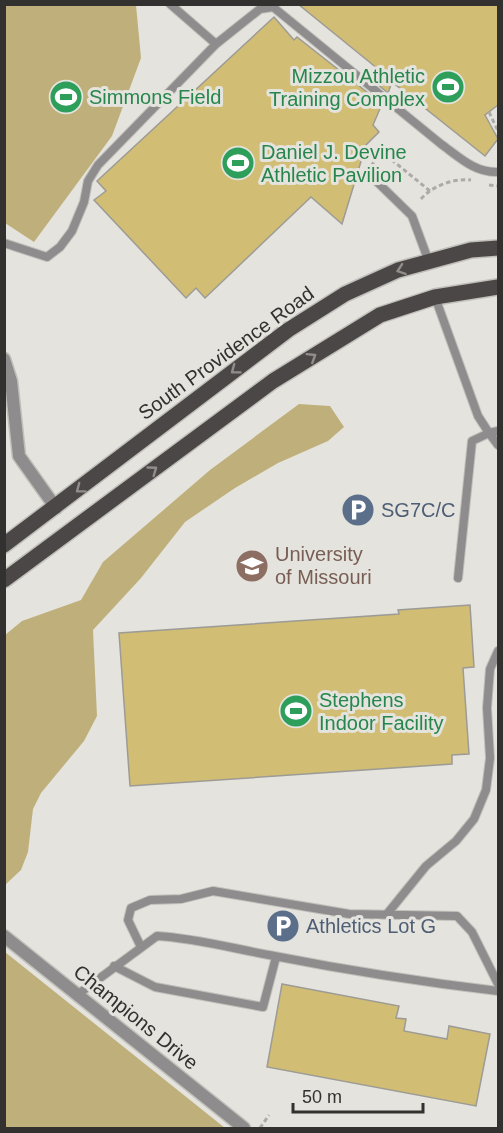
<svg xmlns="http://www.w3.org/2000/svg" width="503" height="1133" font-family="Helvetica,sans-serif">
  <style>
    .green { fill: #bfb07b }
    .building { fill: #d1bd73; stroke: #9d9b96; stroke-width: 1.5 }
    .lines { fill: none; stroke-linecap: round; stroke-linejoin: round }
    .service-casing { stroke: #c0bfba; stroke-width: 10 }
    .minor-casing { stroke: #c0bfba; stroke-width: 15 }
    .primary-casing { stroke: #c0bfba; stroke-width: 18 }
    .path { stroke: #acaba6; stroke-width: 3; stroke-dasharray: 4.5 3; stroke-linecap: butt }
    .service { stroke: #8f8c8d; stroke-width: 8 }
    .minor { stroke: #8f8c8d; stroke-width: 12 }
    .primary { stroke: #4c4747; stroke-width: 15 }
    .oneway { stroke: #908d8a }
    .labels { text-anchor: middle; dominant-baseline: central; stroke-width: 6; stroke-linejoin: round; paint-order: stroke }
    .leisure-label { font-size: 20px; fill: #27864d; stroke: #e4e3dd; text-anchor: start }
    .street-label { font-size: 20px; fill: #32312f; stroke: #e4e3dd }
    .service-label { font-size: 20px; fill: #4e5e75; stroke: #e4e3dd; text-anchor: start }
    .education-label { font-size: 20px; fill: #785e54; stroke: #e4e3dd; text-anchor: start }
  </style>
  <rect width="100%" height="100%" fill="#e4e3dd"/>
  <path class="green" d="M4,5H136L141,58L112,136L34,242L5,223Z
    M299,404L330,406L344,427L328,441L278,463L235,488L185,522L141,578L93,630L97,716L84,741L41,793L33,809L28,852L21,870L5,885V635L22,621L81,600L103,562L210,470Z
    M4,952H5L225,1128H5Z"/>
  <path class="building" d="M298,4H498V105L485,115L498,139L485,156L392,82L388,93L370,78L378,69Z
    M274,17L294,40L297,37L382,104L373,125L379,132L366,145L342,224L311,197L205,298L196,288L186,298L94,200L106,191L97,181Z
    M470,605L474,667L463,668L469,754L452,755V764L130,786L119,633L399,614L398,610Z
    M282,984L399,1006L396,1018L406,1019L404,1031L447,1039L449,1026L490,1034L476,1106L267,1067Z"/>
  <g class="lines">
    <defs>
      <path id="service" d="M170,4L216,44L260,9L273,7
        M275,4L273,7L441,144C459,157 475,173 498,172
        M372,177L412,216L429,262
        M4,243L47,257L60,247L72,231L84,202L88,181L98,165L216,44
        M435,297L478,416L489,433L472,441L458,578
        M498,431L489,433L498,445
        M387,914L426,866L456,841L474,819L486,790L490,758L487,708L490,669L498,651
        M141,947L128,920L131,908L150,900L181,899L213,891L349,914L457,916L472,932L498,984
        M114,966L155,987L263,1007L276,957
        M77,995L157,936C194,938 231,948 269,955C345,970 422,982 498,991"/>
      <path id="minor" d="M4,359L11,381L19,456L56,508
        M4,936L244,1128"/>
      <path id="primary" d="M4,545L288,330L345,294L398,270L471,250L498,248
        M4,580L273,381L380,315L435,297L498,287"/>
    </defs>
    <use href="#service" class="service-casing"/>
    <use href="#minor" class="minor-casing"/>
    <use href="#primary" class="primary-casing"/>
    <path class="path" d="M489,112L498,131
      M371,166L382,152L430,191
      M489,185L498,186
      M421,199C432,186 454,178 471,180
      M260,1128L269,1115"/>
    <use href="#service" class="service"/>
    <use href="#minor" class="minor"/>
    <use href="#primary" class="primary"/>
  </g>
  <defs><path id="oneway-chevron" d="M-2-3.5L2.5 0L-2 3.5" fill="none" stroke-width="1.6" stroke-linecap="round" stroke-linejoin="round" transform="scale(1.5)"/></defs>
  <g class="oneway">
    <use href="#oneway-chevron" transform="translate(401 270) rotate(161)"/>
    <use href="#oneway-chevron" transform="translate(312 357) rotate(-32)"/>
    <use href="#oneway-chevron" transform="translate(235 370) rotate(143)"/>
    <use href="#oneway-chevron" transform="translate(153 470) rotate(-36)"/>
    <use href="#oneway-chevron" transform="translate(80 489) rotate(143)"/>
  </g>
  <defs>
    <symbol id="stadium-disc" viewBox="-11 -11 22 22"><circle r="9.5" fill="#2e9e5b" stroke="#e4e3dd"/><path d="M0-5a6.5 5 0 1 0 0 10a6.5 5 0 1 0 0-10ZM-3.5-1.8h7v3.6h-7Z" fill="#fff"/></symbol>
    <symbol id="parking-disc" viewBox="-11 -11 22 22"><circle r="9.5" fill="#5c6f8a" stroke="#e4e3dd"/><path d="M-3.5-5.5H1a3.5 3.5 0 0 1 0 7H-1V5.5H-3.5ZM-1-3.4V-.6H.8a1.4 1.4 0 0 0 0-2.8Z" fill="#fff"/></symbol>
    <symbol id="university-disc" viewBox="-11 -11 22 22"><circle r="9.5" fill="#8d6e63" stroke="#e4e3dd"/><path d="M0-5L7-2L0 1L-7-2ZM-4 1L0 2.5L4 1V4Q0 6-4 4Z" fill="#fff"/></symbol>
  </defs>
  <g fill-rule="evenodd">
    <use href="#stadium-disc" x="429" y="68" width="38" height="38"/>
    <use href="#stadium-disc" x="47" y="78" width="38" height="38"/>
    <use href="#stadium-disc" x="219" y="144" width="38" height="38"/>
    <use href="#parking-disc" x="339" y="491" width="38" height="38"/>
    <use href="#university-disc" x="233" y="547" width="38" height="38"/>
    <use href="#stadium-disc" x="277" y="692" width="38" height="38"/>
    <use href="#parking-disc" x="264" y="907" width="38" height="38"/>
  </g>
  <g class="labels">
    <g class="leisure-label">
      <text x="425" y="76" text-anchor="end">Mizzou Athletic<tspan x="425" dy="23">Training Complex</tspan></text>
      <text x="89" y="97">Simmons Field</text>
      <text x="261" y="152">Daniel J. Devine<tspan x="261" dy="23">Athletic Pavilion</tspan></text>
      <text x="319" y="700">Stephens<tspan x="319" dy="23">Indoor Facility</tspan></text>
    </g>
    <g class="street-label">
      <text transform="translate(226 353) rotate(-36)">South Providence Road</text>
      <text transform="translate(136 1017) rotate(39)">Champions Drive</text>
    </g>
    <g class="service-label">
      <text x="381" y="510">SG7C/C</text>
      <text x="306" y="926">Athletics Lot G</text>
    </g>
    <g class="education-label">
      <text x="275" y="554">University<tspan x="275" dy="23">of Missouri</tspan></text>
    </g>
  </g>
  <rect width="503" height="1133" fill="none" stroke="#32312f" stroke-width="12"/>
  <path d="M293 1103v9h130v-9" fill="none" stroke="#32312f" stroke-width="3"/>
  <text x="302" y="1103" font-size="18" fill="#32312f" stroke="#e4e3dd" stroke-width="4.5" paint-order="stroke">50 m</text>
</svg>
